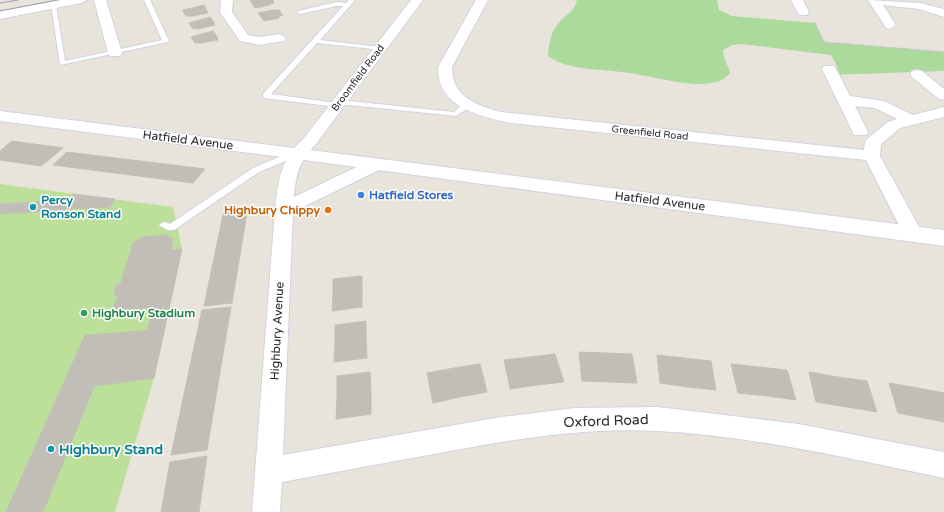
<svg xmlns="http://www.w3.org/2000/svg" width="944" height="512" font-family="'Varela Round',sans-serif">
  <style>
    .green { fill: #acda9d }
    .pitch { fill: #bce09a }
    .building { fill: #c1beb8; stroke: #c4c0b5 }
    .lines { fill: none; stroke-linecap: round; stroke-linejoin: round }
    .service-casing { stroke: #d0d2df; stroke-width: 2 }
    .minor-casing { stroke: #d0d2df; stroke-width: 2 }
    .tertiary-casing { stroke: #d0d2df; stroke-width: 2 }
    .path { stroke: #c3c3c3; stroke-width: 1.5; stroke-dasharray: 2 1.5; stroke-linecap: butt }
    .service { fill: #fff; fill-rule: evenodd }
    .minor { fill: #fff; fill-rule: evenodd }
    .tertiary { fill: #fff; fill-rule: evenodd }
    .tram { stroke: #9fa0b0; stroke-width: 1 }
    .shop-dot { fill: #3f7fe0; stroke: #fff; stroke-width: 1.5 }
    .culture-dot { fill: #0f9aa8; stroke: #fff; stroke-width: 1.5 }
    .food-dot { fill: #e8710a; stroke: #fff; stroke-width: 1.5 }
    .leisure-dot { fill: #2e9e5b; stroke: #fff; stroke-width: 1.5 }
    .labels { text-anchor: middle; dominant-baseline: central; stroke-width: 3; stroke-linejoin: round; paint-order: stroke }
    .far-street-label { font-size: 10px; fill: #282828; stroke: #fff }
    .street-label { font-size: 12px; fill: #282828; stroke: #fff }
    .shop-label { font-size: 12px; font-weight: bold; fill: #366cbe; stroke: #fff; text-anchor: start }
    .culture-label { font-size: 12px; font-weight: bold; fill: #0d838f; stroke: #fff; text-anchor: start }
    .food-label { font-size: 12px; font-weight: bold; fill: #c56008; stroke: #fff; text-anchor: end }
    .leisure-label { font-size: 12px; font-weight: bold; fill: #27864d; stroke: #fff; text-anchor: start }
    .near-street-label { font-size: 14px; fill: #282828; stroke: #fff }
    .near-culture-label { font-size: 14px; font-weight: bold; fill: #0d838f; stroke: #fff; text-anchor: start }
  </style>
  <rect width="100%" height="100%" fill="#e9e4db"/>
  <path class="green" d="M577,0H717L719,10L732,16L815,23L824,42L944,52V71L831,75L829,69L838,68L831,55L742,44L732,45L723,50C723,59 728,65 730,73C723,83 707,84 696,84C673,83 651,76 629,73C605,69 567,71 548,56C549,45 550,33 558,24C564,16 576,10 577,0Z"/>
  <path class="pitch" d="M0,184L173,207L182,249L154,378L115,512H0Z"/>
  <path class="building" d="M254,0H273L253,5L250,1Z
    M273,0L274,3L269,4L270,5L255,8L253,5Z
    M204,5L206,9L184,13L183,10Z
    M206,9L208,13L192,16H186L184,13Z
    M273,10H279L281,13L261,17L258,13Z
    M281,13L283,15L278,17L279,18L264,21L261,17Z
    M210,17L213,21L191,26L189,23Z
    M213,21L215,25L198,29L192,28L191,26Z
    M213,31L216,35L193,40L191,37Z
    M216,35L218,40L201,43H195L193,40Z
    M12,141L63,148L41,166L0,160V151Z
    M67,152L205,169L193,183L53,165Z
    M73,194L115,199L110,207L64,209Z
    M70,200L64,210L0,214V204Z
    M248,207L232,303L204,306L224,210Z
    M167,235L173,240L171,250L182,249L154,378L95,386L116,333L147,330L154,307L111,314L118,295H114L117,284L121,283L133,243L143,237Z
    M362,276V291L333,294V279Z
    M362,291V307L332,311L333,294Z
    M231,307L207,450L171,455L202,310Z
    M366,321V339L335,343V325Z
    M116,333L43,512H6L85,335Z
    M366,339L367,358L334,362L335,343Z
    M579,352L605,353L609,382L582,381Z
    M605,353L632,354L637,383L609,382Z
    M555,354L564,382L537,385L530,357Z
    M657,355L684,358L688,387L660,383Z
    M530,357L537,385L510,389L504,360Z
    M684,358L711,361L716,390L688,387Z
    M480,364L487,392L460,397L454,368Z
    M731,364L759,367L767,396L738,393Z
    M759,367L787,370L796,400L767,396Z
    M454,368L460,397L433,403L427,373Z
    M370,372L371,392L337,397V376Z
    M809,372L838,377L847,407L816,402Z
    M838,377L867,381L877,412L847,407Z
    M889,383L918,388L929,419L898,413Z
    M918,388L944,393V422L929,419Z
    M371,392V414L336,419L337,397Z
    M207,456L199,512H161L170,462Z"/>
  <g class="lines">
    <defs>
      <path id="service" d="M144,0H150L169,41L168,42L60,65L51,4L56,5L65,61L162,40Z
        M349,0H355L320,40L380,47L382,48V50L317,43L271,94L337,103V100H340L454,112L465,102H471V106L456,116L340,104V107H337L263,98V94L343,6H337L300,14L298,13V11L337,2L346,3Z
        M297,150L300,151V155L259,172L174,230H168L159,225L164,222L170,224L253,168Z"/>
      <path id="minor" d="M62,0H87L81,3L0,19V11Z
        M94,0H106L122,53L120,56H110L108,53Z
        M221,0H233L232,12L248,35L259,37L280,34L286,38L284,41L259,45L240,41L220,12Z
        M411,0H423L316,144C299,162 296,173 294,197L371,160L377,159L383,160L385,164L383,168L293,212L283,455L501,417L575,408L658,407L799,424L944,452V478C850,459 755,436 658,431C583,427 508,440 434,454C383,463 332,473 282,482L280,512H252L275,209C279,177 280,161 304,138Z
        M476,0H488L452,67C452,97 476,105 501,112L864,150L865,142L867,139L888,122L897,119L875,108L855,106L868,132L866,135H854L822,69L824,66H834L836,69L850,96L884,101L913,115L944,107V117L900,128L881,144L880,156L923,234L920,239L913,241L906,239L866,160L511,123C479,116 437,107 438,67Z
        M791,0H803L809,12L807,15H799Z
        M868,0L920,3L944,9V17L919,9L883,5L896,25L890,29L886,28Z
        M917,70L922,71L944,89V100L939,99L912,77L910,74L912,71Z"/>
      <path id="tertiary" d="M0,111L944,230V246L297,159L0,121Z"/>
    </defs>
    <use href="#service" class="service-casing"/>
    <use href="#minor" class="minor-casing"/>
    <use href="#tertiary" class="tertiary-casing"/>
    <path class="path" d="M814,22L831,55
      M824,42L944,52"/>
    <use href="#service" class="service"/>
    <use href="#minor" class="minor"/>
    <use href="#tertiary" class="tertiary"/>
    <path class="tram" d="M0,3L18,0
      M0,11L57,0"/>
  </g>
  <circle class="shop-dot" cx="361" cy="195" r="4"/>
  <g class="culture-dot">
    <circle cx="33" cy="207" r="4"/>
    <circle cx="51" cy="449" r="4"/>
  </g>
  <circle class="food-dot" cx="328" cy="210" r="4"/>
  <circle class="leisure-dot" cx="84" cy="313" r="4"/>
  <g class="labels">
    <g class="far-street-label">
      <text transform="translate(358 78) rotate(-53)">Broomfield Road</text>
      <text transform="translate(650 133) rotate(6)">Greenfield Road</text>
    </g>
    <g class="street-label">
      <text transform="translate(188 140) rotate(7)">Hatfield Avenue</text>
      <text transform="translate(660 201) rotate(7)">Hatfield Avenue</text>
      <text transform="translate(277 331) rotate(-87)">Highbury Avenue</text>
    </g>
    <g class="shop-label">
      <text x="369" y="195">Hatfield Stores</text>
    </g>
    <g class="culture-label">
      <text x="41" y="200">Percy<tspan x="41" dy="14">Ronson Stand</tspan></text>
    </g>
    <g class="food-label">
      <text x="320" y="210">Highbury Chippy</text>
    </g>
    <g class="leisure-label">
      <text x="92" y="313">Highbury Stadium</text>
    </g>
    <g class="near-street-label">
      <text transform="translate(606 421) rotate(-2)">Oxford Road</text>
    </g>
    <g class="near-culture-label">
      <text x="59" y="449">Highbury Stand</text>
    </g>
  </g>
</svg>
